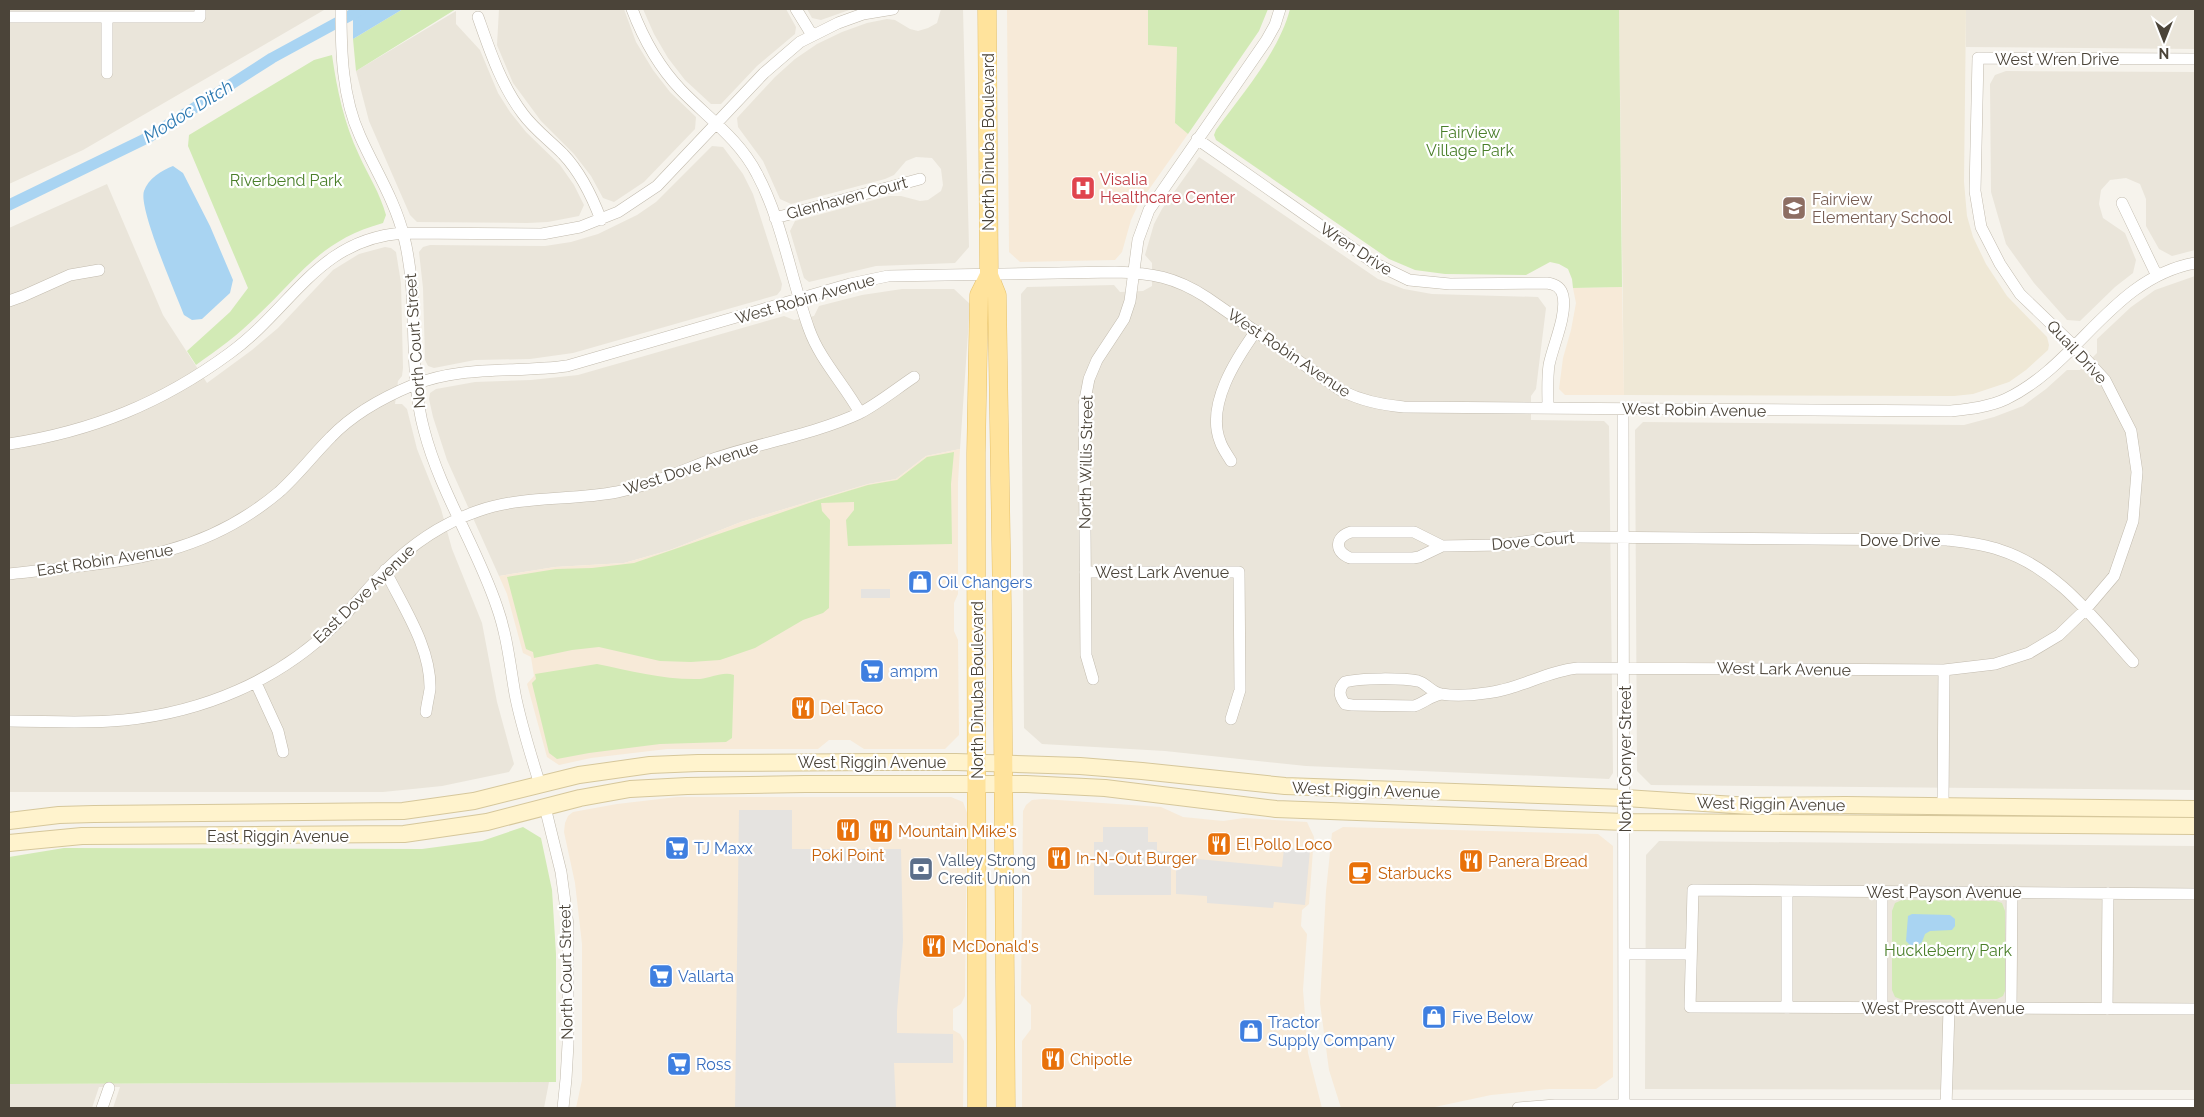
<svg xmlns="http://www.w3.org/2000/svg" width="2204" height="1117" font-family="Raleway,sans-serif">
  <style>
    .residential { fill: #eae5da }
    .commercial { fill: #f7ead8 }
    .education { fill: #efe8d6 }
    .green { fill: #d2eab5 }
    .parking { fill: #e5e3e0 }
    .water { fill: #a9d4f2 }
    .lines { fill: none; stroke-linecap: round; stroke-linejoin: round }
    .canal { stroke: #a9d4f2; stroke-width: 11 }
    .minor-casing { stroke: #c2bbae; stroke-width: 12 }
    .secondary-casing { stroke: #d6c79b; stroke-width: 18 }
    .primary-casing { stroke: #e6c16a; stroke-width: 19 }
    .minor { stroke: #fff; stroke-width: 11 }
    .secondary { stroke: #fff3cd; stroke-width: 16 }
    .primary { stroke: #ffe39c; stroke-width: 18 }
    .labels { text-anchor: middle; dominant-baseline: central; stroke-width: 4.5; stroke-linejoin: round; paint-order: stroke }
    .street-label { font-size: 16px; fill: #4b4439; stroke: #fff }
    .park-label { font-size: 16px; fill: #4a7f2a; stroke: #fff }
    .health-label { font-size: 16px; fill: #be3a42; stroke: #fff; text-anchor: start }
    .education-label { font-size: 16px; fill: #785e54; stroke: #fff; text-anchor: start }
    .shop-label { font-size: 16px; fill: #366cbe; stroke: #fff; text-anchor: start }
    .food-label { font-size: 16px; fill: #c56008; stroke: #fff; text-anchor: start }
    .service-label { font-size: 16px; fill: #4e5e75; stroke: #fff; text-anchor: start }
    .water-label { font-size: 18px; font-style: italic; fill: #2e7ab2; stroke: #fff }
  </style>
  <rect width="100%" height="100%" fill="#f6f3ec"/>
  <path class="residential" d="M9,9H324V10L83,150L9,184Z
    M499,9H624L636,42L653,70L670,92L696,117L695,129L644,182L614,202L603,198L591,176L574,154L541,121L513,83L497,45Z
    M643,9H786L796,27L795,34L757,66L721,104H711L685,80L668,58L654,34Z
    M807,9H852L821,20L812,18Z
    M941,9H963L969,247L955,263L876,266L809,282L804,278L790,231L795,221L889,196H901L920,201L928,200L941,191L943,185L941,169L932,158L916,157L906,161L894,175L885,179L791,204L780,199L763,161L738,127L737,118L775,77L795,59L817,44L842,32L867,23L887,19L895,20L910,29L918,31L928,28L937,23Z
    M1966,9H2195V49L1966,47Z
    M456,11V24L480,50L498,93L510,112L526,132L560,165L574,185L584,205L579,216L548,222L527,223L417,222L410,215L369,121L356,71Z
    M2006,71L2195,72V250L2172,256L2159,249L2146,226V199L2140,184L2126,178L2110,180L2101,190L2099,204L2103,218L2125,233L2136,260L2133,273L2115,287L2080,321L2067,320L2034,283L2006,244L1991,192L1990,84L1995,75Z
    M712,146L723,147L743,174L753,194L782,284L781,290L777,295L573,353L530,359L475,360L434,368L428,366L425,360L423,288L419,252L423,247L430,245L545,246L571,242L598,234L637,215L656,202Z
    M1199,157L1378,279L1404,289L1432,294L1538,297L1546,308L1536,389L1531,396V420L1604,421L1609,426L1613,773L1609,779L1306,766L1165,751L1042,744L1024,728L1021,294L1027,287L1114,285L1120,292L1143,291L1152,286V263L1145,255L1154,224L1162,209Z
    M107,184L163,315L207,383L252,350L278,328L333,270L359,254L385,247L391,248L396,252L401,283L403,368L402,376L398,381L395,404H402L407,409L417,449L441,509L452,549L482,623L497,702L514,764L509,772L442,786L383,792H9V228Z
    M2195,276V790L1651,785L1637,771L1635,430L1643,422L1964,425L1994,417L2023,406L2046,389L2067,370H2080L2097,353V339L2131,307L2155,290Z
    M902,289H954L970,304L960,449L926,456L896,479L868,484L741,522L670,550L624,563L555,567L499,576L447,460L433,417L429,399L430,393L436,389L475,382L531,380L578,375L784,316L794,320L814,316L819,306L862,295Z
    M1659,841L2195,846V1090L1645,1089L1646,855Z
    M549,1082L544,1108H113L120,1087H99L92,1108H9V1084Z"/>
  <path class="commercial" d="M1007,9H1148V45L1177,46L1175,123L1188,134L1138,205L1131,220L1122,252L1115,260L1020,262L1009,252Z
    M1622,287L1624,395H1565L1559,389L1563,358L1571,330L1576,303L1573,288Z
    M960,449L958,482V594L954,603V631L958,640L959,735L945,749H864L850,740H829L818,749H667L591,758L559,765L547,757L527,684L534,676L531,657L523,653L507,594L499,576L555,567L624,563L670,550L741,522L868,484L896,479L926,456Z
    M677,797H951L963,802L967,813L965,996L961,1004L953,1009V1030L960,1034L964,1041L963,1108H576L582,1080V944L575,883L564,832L565,823L568,816L573,812L617,804Z
    M1043,799L1161,807L1183,817L1223,821L1244,818L1307,822L1314,837L1309,904L1302,910L1301,926L1307,934L1303,990L1308,1053L1322,1108H1022V1041L1031,1029V1005L1021,995L1023,811L1026,805L1032,800Z
    M1343,827L1598,834L1613,846V1077L1596,1089H1549L1491,1095L1430,1108H1341L1329,1070L1320,1003L1326,891L1332,833Z"/>
  <path class="education" d="M1619,9H1966L1964,182L1967,216L1973,237L1986,264L2007,296L2047,337L2049,345L2048,350L2026,370L2009,382L1973,394L1954,396L1624,395Z"/>
  <path class="green" d="M403,9H456L356,71L353,39Z
    M1148,9H1268L1259,31L1188,134L1175,123L1177,47L1148,45Z
    M1290,9H1619L1622,287L1573,288L1572,279L1568,269L1559,264L1550,262L1526,275L1445,274L1415,270L1389,259L1216,140L1214,135L1216,130C1242,94 1279,52 1290,9Z
    M332,55C337,90 344,123 359,155C368,175 380,193 386,215L383,223C319,241 301,275 256,317C238,335 217,350 196,365L187,351L230,312L248,288L188,146L189,135L314,60Z
    M954,452L951,484L952,544L848,546L846,520L854,510V502L821,503L822,511L830,520L829,608L823,613L803,620L755,648L720,660L691,662L660,661L599,647L572,650L534,658L533,652L526,649L507,577L556,569L592,568L634,563L815,501L868,485L897,480L927,457Z
    M597,664C632,671 664,680 700,679C711,678 723,671 734,675L732,738L726,742L660,744L589,753L557,759L549,753L532,683L536,679L535,674Z
    M523,827L541,838L552,890L556,954V1082L9,1084V857L64,848L422,849L482,841Z
    M1902,900L1996,901L2002,903L2005,911V991L2003,996L1997,999L1903,1000L1895,997L1892,990V911L1895,903Z"/>
  <path class="parking" d="M861,589H890V598H861Z
    M739,810H792V849H901L903,941L897,1011V1033L953,1034V1063H894L896,1108H735Z
    M1103,827H1148V842H1157V851L1171,852V895H1094V842H1103Z
    M1284,848L1310,850L1305,905L1274,902L1273,908L1207,903V896L1176,894V857L1282,867Z"/>
  <path class="water" d="M353,9H403L353,39Z
    M173,166L183,173L210,226L233,280L230,293L202,319L192,320L184,315C176,294 138,208 144,191C148,179 162,170 173,166Z
    M1912,914L1950,915L1955,919V926L1952,930L1930,931L1925,934L1922,942L1917,946L1910,945L1906,941L1908,916Z"/>
  <g class="lines">
    <path class="canal" d="M9,205L149,137L272,58L362,9"/>
    <defs>
      <path id="minor" d="M341,9C341,51 342,97 360,136C375,170 395,200 404,237C420,301 407,367 424,430C440,492 477,547 497,607C507,635 510,665 515,694C521,725 531,755 540,785
        M632,9C643,38 659,67 681,90C707,117 739,139 757,174C782,220 791,279 809,329C820,360 844,384 860,413
        M796,9L812,35
        M9,17H200V9
        M107,17V73
        M478,17C490,51 501,85 523,114C534,129 549,140 563,154C581,173 592,196 601,220
        M1197,139L1374,263L1409,280L1450,284L1547,283C1555,284 1561,287 1563,296C1567,316 1553,345 1549,365C1547,379 1548,394 1548,408
        M2122,203L2157,276
        M775,218L920,179
        M9,301L23,296L70,275L99,270
        M1623,409L1624,1108
        M9,444C93,431 162,403 230,353C292,308 318,239 403,233L542,234L580,227L618,212L657,186L764,73L800,42L838,23L863,14L893,9
        M1231,461C1227,454 1222,448 1220,441C1206,405 1236,359 1256,331
        M1442,546L1419,557L1413,558H1350C1334,551 1335,537 1351,532H1414L1442,546L1501,545L1558,537H1578L1947,540C1964,542 1983,544 2000,550C2057,568 2094,619 2133,662
        M385,570C403,607 431,647 430,689C429,696 427,704 426,712
        M1085,572H1239L1240,690L1231,719
        M9,574C110,562 196,562 279,492C298,475 313,455 331,437C353,414 384,397 413,385C463,365 515,373 567,366L850,284L888,276L1115,272C1152,273 1175,277 1206,297L1342,391C1362,401 1381,405 1404,407L1951,411C1969,409 1989,407 2006,399C2078,365 2112,278 2195,263
        M1093,679L1086,655L1084,405L1089,379L1097,360L1124,319L1130,301L1138,240L1149,210L1266,41L1275,25L1280,9
        M256,683L278,731L283,752
        M1441,694C1430,696 1424,703 1414,706L1352,705L1345,704C1339,696 1338,689 1345,682C1360,678 1402,678 1418,681C1426,683 1431,692 1441,694C1454,696 1473,695 1486,693C1518,690 1546,671 1578,668L1944,670L1995,664L2029,653L2059,635L2085,610L2114,576L2133,521L2137,472L2131,431L2105,380L2073,345L2020,294L2000,264L1981,227L1975,191L1978,58L2195,59
        M9,721C47,721 86,724 124,720C203,712 278,681 335,625C353,608 368,587 386,570C412,544 443,523 478,511C523,495 570,501 617,492C651,485 683,470 716,458C764,442 815,434 860,413C879,403 896,389 914,377
        M1943,806L1944,670
        M545,807L561,872L568,925V1044L566,1079L563,1108
        M2195,894L1693,890L1690,1007L2195,1009
        M1625,954H1691
        M1787,1008V891
        M1882,1008V891
        M2011,1009L2012,892
        M2107,1009L2108,893
        M102,1108L109,1088
        M1518,1108L1555,1105H2195
        M1946,1108L1949,1009"/>
      <path id="secondary" d="M9,821L59,815L94,814L403,811L474,801L579,775L650,765L698,763L881,762H956L1080,766L1142,771L1285,786L1625,798L1751,806L1845,805L2195,809
        M9,843L82,836L404,834L487,822L580,798L630,789L687,786L805,784H1026L1105,788L1276,809L1625,822L2195,826"/>
      <path id="primary" d="M987,9L989,275L997,295L1002,604L1006,1108
        M977,1108L976,453L979,295L989,275"/>
    </defs>
    <use href="#minor" class="minor-casing"/>
    <use href="#secondary" class="secondary-casing"/>
    <use href="#primary" class="primary-casing"/>
    <use href="#minor" class="minor"/>
    <use href="#secondary" class="secondary"/>
    <use href="#primary" class="primary"/>
  </g>
  <defs>
    <symbol id="hospital-square" viewBox="-11 -11 22 22"><rect x="-9" y="-9" width="18" height="18" rx="4" fill="#e0444e" stroke="#fff"/><path d="M-5-5h3v3.5h4V-5h3V5h-3V1.5h-4V5h-3Z" fill="#fff"/></symbol>
    <symbol id="school-square" viewBox="-11 -11 22 22"><rect x="-9" y="-9" width="18" height="18" rx="4" fill="#8d6e63" stroke="#fff"/><path d="M0-5L7-2L0 1L-7-2ZM-4 1L0 2.5L4 1V4Q0 6-4 4Z" fill="#fff"/></symbol>
    <symbol id="shop-square" viewBox="-11 -11 22 22"><rect x="-9" y="-9" width="18" height="18" rx="4" fill="#3f7fe0" stroke="#fff"/><path d="M-5-2.5h2.3a2.7 3.5 0 0 1 5.4 0H5L5.5 6h-11ZM-1.5-2.5h3a1.5 2.3 0 0 0-3 0Z" fill="#fff"/></symbol>
    <symbol id="supermarket-square" viewBox="-11 -11 22 22"><rect x="-9" y="-9" width="18" height="18" rx="4" fill="#3f7fe0" stroke="#fff"/><path d="M-6-5.5h2.5l.6 2H6L4.5 2H-2.5L-4.4-4H-6ZM-1.5 3.2a1.3 1.3 0 1 0 .1 0ZM3 3.2a1.3 1.3 0 1 0 .1 0Z" fill="#fff"/></symbol>
    <symbol id="restaurant-square" viewBox="-11 -11 22 22"><rect x="-9" y="-9" width="18" height="18" rx="4" fill="#e8710a" stroke="#fff"/><path d="M-5-6h1v4h1v-4h1v4h1v-4h1v5L-1.5 .5V6h-2V.5L-5-1ZM5-6V6H3V1.5H1.5Q1.5-4 5-6Z" fill="#fff"/></symbol>
    <symbol id="bank-square" viewBox="-11 -11 22 22"><rect x="-9" y="-9" width="18" height="18" rx="4" fill="#5c6f8a" stroke="#fff"/><path d="M-6-4H6V4H-6ZM0-2.3a2.3 2.3 0 1 0 0 4.6a2.3 2.3 0 1 0 0-4.6Z" fill="#fff"/></symbol>
    <symbol id="cafe-square" viewBox="-11 -11 22 22"><rect x="-9" y="-9" width="18" height="18" rx="4" fill="#e8710a" stroke="#fff"/><path d="M-5.5-4.5H6V0H3Q3 3.5 0 3.5H-2.5Q-5.5 3.5-5.5 0ZM3-3.2v2h1.7v-2ZM-6 4.5H4V6H-6Z" fill="#fff"/></symbol>
  </defs>
  <g fill-rule="evenodd">
    <use href="#hospital-square" x="1069" y="174" width="28" height="28"/>
    <use href="#school-square" x="1780" y="194" width="28" height="28"/>
    <use href="#shop-square" x="906" y="568" width="28" height="28"/>
    <use href="#supermarket-square" x="858" y="657" width="28" height="28"/>
    <use href="#restaurant-square" x="789" y="694" width="28" height="28"/>
    <use href="#restaurant-square" x="834" y="816" width="28" height="28"/>
    <use href="#restaurant-square" x="867" y="817" width="28" height="28"/>
    <use href="#restaurant-square" x="1205" y="830" width="28" height="28"/>
    <use href="#supermarket-square" x="663" y="834" width="28" height="28"/>
    <use href="#restaurant-square" x="1045" y="844" width="28" height="28"/>
    <use href="#restaurant-square" x="1457" y="847" width="28" height="28"/>
    <use href="#bank-square" x="907" y="855" width="28" height="28"/>
    <use href="#cafe-square" x="1346" y="859" width="28" height="28"/>
    <use href="#restaurant-square" x="920" y="932" width="28" height="28"/>
    <use href="#supermarket-square" x="647" y="962" width="28" height="28"/>
    <use href="#shop-square" x="1420" y="1003" width="28" height="28"/>
    <use href="#shop-square" x="1237" y="1017" width="28" height="28"/>
    <use href="#restaurant-square" x="1039" y="1045" width="28" height="28"/>
    <use href="#supermarket-square" x="665" y="1050" width="28" height="28"/>
  </g>
  <g class="labels">
    <g class="street-label">
      <text x="2057" y="59">West Wren Drive</text>
      <text transform="translate(988 142) rotate(-90)">North Dinuba Boulevard</text>
      <text transform="translate(847 198) rotate(-15)">Glenhaven Court</text>
      <text transform="translate(1356 249) rotate(33)">Wren Drive</text>
      <text transform="translate(805 299) rotate(-16)">West Robin Avenue</text>
      <text transform="translate(415 341) rotate(-94)">North Court Street</text>
      <text transform="translate(2077 352) rotate(47)">Quail Drive</text>
      <text transform="translate(1289 353) rotate(34)">West Robin Avenue</text>
      <text transform="translate(1694 410) rotate(1)">West Robin Avenue</text>
      <text transform="translate(1086 462) rotate(-89)">North Willis Street</text>
      <text transform="translate(691 468) rotate(-18)">West Dove Avenue</text>
      <text x="1900" y="540">Dove Drive</text>
      <text transform="translate(1533 541) rotate(-5)">Dove Court</text>
      <text transform="translate(105 560) rotate(-9)">East Robin Avenue</text>
      <text x="1162" y="572">West Lark Avenue</text>
      <text transform="translate(364 594) rotate(-44)">East Dove Avenue</text>
      <text transform="translate(1784 669) rotate(1)">West Lark Avenue</text>
      <text transform="translate(977 690) rotate(-90)">North Dinuba Boulevard</text>
      <text transform="translate(1625 759) rotate(-90)">North Conyer Street</text>
      <text x="872" y="762">West Riggin Avenue</text>
      <text transform="translate(1366 790) rotate(2)">West Riggin Avenue</text>
      <text transform="translate(1771 804) rotate(1)">West Riggin Avenue</text>
      <text x="278" y="836">East Riggin Avenue</text>
      <text x="1944" y="892">West Payson Avenue</text>
      <text transform="translate(566 972) rotate(-91)">North Court Street</text>
      <text x="1943" y="1008">West Prescott Avenue</text>
    </g>
    <g class="park-label">
      <text x="1470" y="132">Fairview<tspan x="1470" dy="18">Village Park</tspan></text>
      <text x="286" y="180">Riverbend Park</text>
      <text x="1948" y="950">Huckleberry Park</text>
    </g>
    <g class="health-label">
      <text x="1100" y="179">Visalia<tspan x="1100" dy="18">Healthcare Center</tspan></text>
    </g>
    <g class="education-label">
      <text x="1812" y="199">Fairview<tspan x="1812" dy="18">Elementary School</tspan></text>
    </g>
    <g class="shop-label">
      <text x="938" y="582">Oil Changers</text>
      <text x="890" y="671">ampm</text>
      <text x="694" y="848">TJ Maxx</text>
      <text x="678" y="976">Vallarta</text>
      <text x="1452" y="1017">Five Below</text>
      <text x="1268" y="1022">Tractor<tspan x="1268" dy="18">Supply Company</tspan></text>
      <text x="696" y="1064">Ross</text>
    </g>
    <g class="food-label">
      <text x="820" y="708">Del Taco</text>
      <text x="898" y="831">Mountain Mike's</text>
      <text x="1236" y="844">El Pollo Loco</text>
      <text x="848" y="855" text-anchor="middle">Poki Point</text>
      <text x="1076" y="858">In-N-Out Burger</text>
      <text x="1488" y="861">Panera Bread</text>
      <text x="1378" y="873">Starbucks</text>
      <text x="952" y="946">McDonald's</text>
      <text x="1070" y="1059">Chipotle</text>
    </g>
    <g class="service-label">
      <text x="938" y="860">Valley Strong<tspan x="938" dy="18">Credit Union</tspan></text>
    </g>
    <g class="water-label">
      <text transform="translate(188 111) rotate(-32)">Modoc Ditch</text>
    </g>
  </g>
  <rect width="2204" height="1117" fill="none" stroke="#4b4439" stroke-width="20"/>
  <g transform="translate(2164 40) rotate(180)" stroke="#ffffff" stroke-width="4" paint-order="stroke">
  <path d="M0-4L9 19L0 12L-9 19Z" fill="#4b4439"/>
  <text y="-8" font-size="14" font-weight="bold" text-anchor="middle" fill="#4b4439">N</text>
  </g>
</svg>
